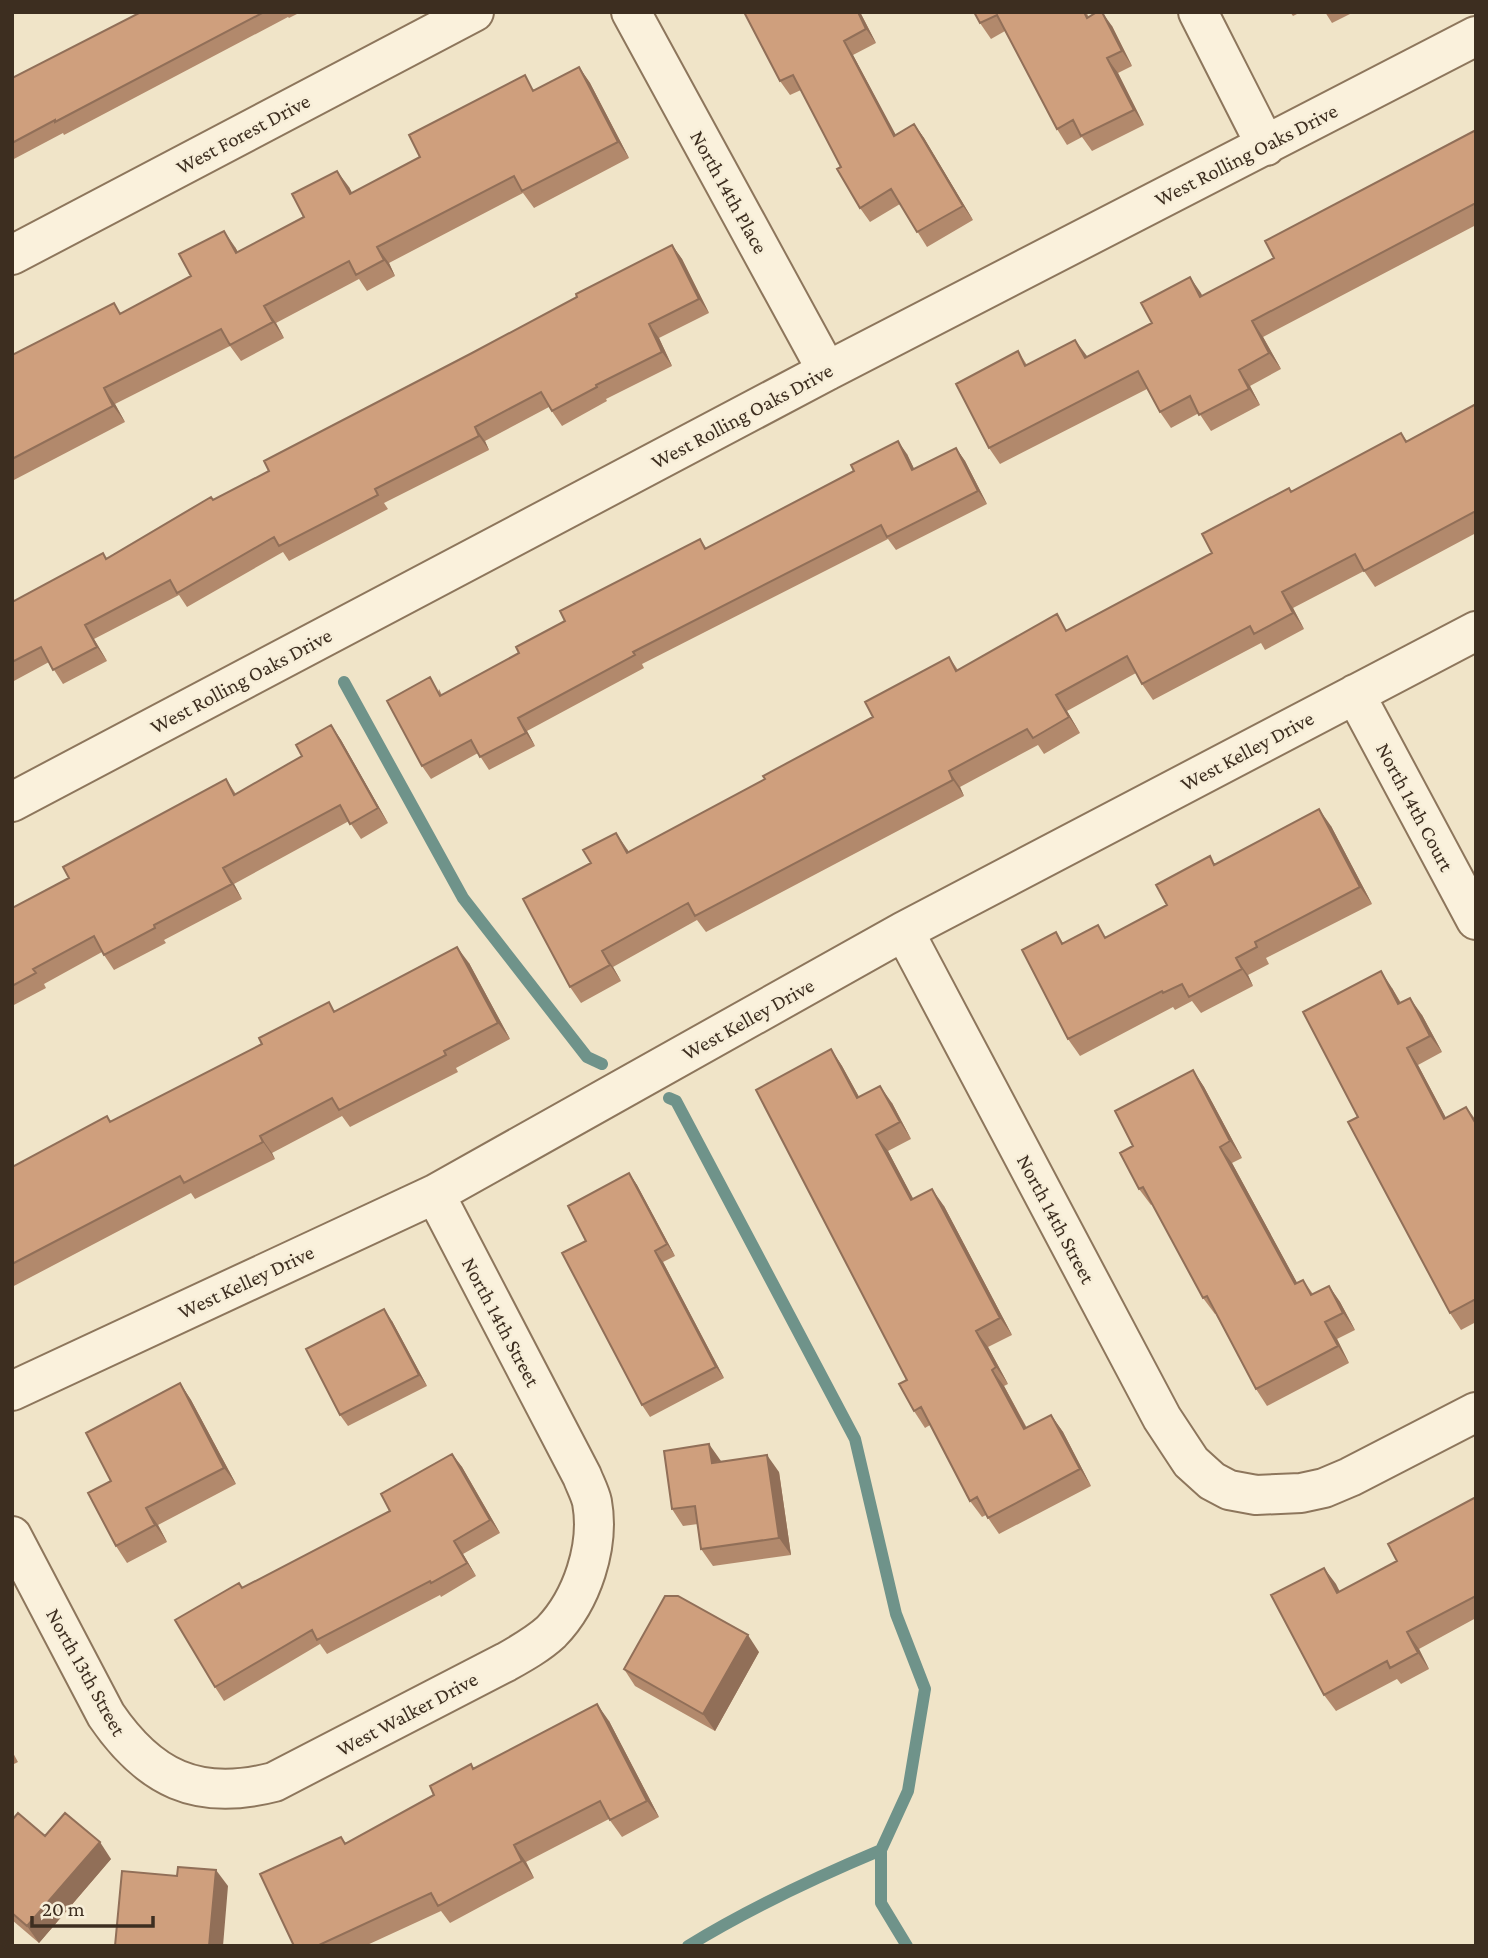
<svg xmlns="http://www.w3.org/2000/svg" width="1488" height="1958" font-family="'Crimson Pro',serif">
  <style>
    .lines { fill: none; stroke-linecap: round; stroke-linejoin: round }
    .stream { stroke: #6f938a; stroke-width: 12 }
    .street-casing { stroke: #8d765c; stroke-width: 42 }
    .street { stroke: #faf1dc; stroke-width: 38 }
    .wall { fill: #b2896c }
    .shaded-wall { fill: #916f58 }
    .building { fill: #cf9f7d; stroke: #916f58; stroke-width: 2 }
    .labels { text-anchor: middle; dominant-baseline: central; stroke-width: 5; stroke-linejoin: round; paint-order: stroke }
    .street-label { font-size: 21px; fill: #3d2e20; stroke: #f7eed8 }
  </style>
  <rect width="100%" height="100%" fill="#f0e4c8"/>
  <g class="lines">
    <path class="stream" d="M344,682L463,898L587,1057L602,1064
      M669,1098L676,1101L855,1439L896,1614L925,1689L908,1791L881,1850V1903L907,1946
      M688,1946C750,1908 814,1878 881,1850"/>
    <defs>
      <path id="street" d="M631,12L827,371
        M1198,12L1266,146
        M12,255L474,12
        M1355,694L1476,920
        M12,802L827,371L1476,36
        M904,931L1162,1418L1191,1462L1212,1481L1229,1490L1256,1495L1301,1493L1324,1488L1350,1477L1476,1412
        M12,1391L435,1194L904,931L1476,631
        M12,1536L106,1715C149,1778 197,1802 274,1782L506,1662C522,1653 538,1644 551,1632C582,1600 600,1546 592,1502C590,1493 585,1484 582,1476L435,1194"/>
    </defs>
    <use href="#street" class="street-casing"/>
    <use href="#street" class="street"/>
  </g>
  <path class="wall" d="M141,12H301L289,18L288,17L64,135L63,133L12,160V78Z
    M744,12H860L876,43L853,55L895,135L914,124L924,138L973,220L927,247L900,204L870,222L860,208L841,167L801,90L790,95L780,81Z
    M974,12H1086L1089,17L1112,26L1132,66L1118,73L1144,125L1092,151L1082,137L1067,145L1057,129L1005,31L991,39L980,23Z
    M1290,12H1301L1293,16Z
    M1325,12H1354L1332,23Z
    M579,67L590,83L629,158L534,208L523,193L389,263L395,276L367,291L359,279L276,323L284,338L241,361L230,346L115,404L125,422L12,481V355L122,313L191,276L235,247L238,252L304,217L349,187L352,193L420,157L535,90Z
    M1476,130V225L1263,337L1281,369L1250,386L1260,405L1211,431L1199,413L1171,428L1160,412L1147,389L1000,464L989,448L1018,351L1027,365L1087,357L1274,258Z
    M672,245L682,259L709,313L659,338L672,366L606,399L607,401L562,426L549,407L485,441L489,450L384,503L388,509L289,561L283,552L187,607L179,595L94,639L107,661L63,684L49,662L12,682V602L107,559L213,500L269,471L472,353L577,297Z
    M1476,404V533L1375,587L1364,571L1293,608L1304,629L1265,650L1261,643L1153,700L1142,684L1136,673L1067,711L1080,733L1044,754L1038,745L960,787L964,796L706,932L697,920L613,967L621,981L581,1003L570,987L591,863L627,849L629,852L765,779L873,717L949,657L958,670L1068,630L1212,553L1291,492L1401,433L1407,441Z
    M956,448L965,461L987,504L896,550L888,539L642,664L644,668L527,731L535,746L489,770L478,753L431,779L422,766L439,689L442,695L519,653L565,621L700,539L707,549L907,454L914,469Z
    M331,725L341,740L388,823L361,839L349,821L234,884L242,899L164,940L166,943L114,970L102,952L44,984L46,988L12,1006V908L69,878L226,779L236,794L302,756Z
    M1331,826L1372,904L1266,958L1269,964L1248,975L1253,986L1201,1013L1192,1001L1175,1010L1173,1007L1080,1056L1068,1039L1056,932L1063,943L1106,937L1167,905L1216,864Z
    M469,963L510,1039L456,1068L458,1072L350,1127L342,1116L272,1153L275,1159L195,1199L191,1193L12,1287V1167L107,1116L111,1122L336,1012Z
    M1392,988L1401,1003L1422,1015L1442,1052L1418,1065L1446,1118L1466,1107L1476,1120V1322L1461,1330L1450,1313L1358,1117Z
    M831,1049L842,1066L859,1097L892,1103L911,1139L888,1151L913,1199L944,1206L1012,1335L988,1347L1008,1384L1004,1386L1027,1428L1051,1415L1063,1432L1091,1486L999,1534L986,1515L982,1517L970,1501L930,1425L925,1428L914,1411Z
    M1193,1070L1204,1087L1242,1158L1232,1163L1297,1283L1303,1280L1313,1294L1329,1286L1340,1302L1355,1330L1337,1339L1349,1363L1267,1406L1256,1389L1216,1314H1215L1203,1298L1153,1204L1151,1205L1139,1189Z
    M629,1173L637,1185L675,1256L663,1262L724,1378L650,1417L642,1405L586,1241Z
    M392,1321L427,1386L348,1426L340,1415Z
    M180,1383L191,1400L236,1484L158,1525L167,1542L127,1563L116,1546L111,1481Z
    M452,1454L462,1467L500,1533L463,1554L476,1576L441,1597L440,1595L327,1654L320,1644L224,1701L215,1687L242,1588L390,1511Z
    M721,1461L779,1472L791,1555L713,1566L701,1549L698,1524L683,1526L672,1509Z
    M1476,1497V1618L1419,1649L1429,1669L1401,1684L1397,1679L1336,1711L1324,1695V1568L1340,1592L1397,1561Z
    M759,1652L715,1731L635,1686L624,1669Z
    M609,1721L659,1817L622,1837L609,1819L526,1862L534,1878L450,1923L441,1911L365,1946H294L341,1837L346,1844L434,1795L471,1764L474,1769Z
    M12,1751L18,1762L12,1765Z
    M12,1820L45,1836L111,1859L39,1943L12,1920Z"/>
  <path class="shaded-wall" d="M858,12H860L876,43L866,29Z
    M1102,12L1112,26L1132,66L1122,51Z
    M844,41L853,55L904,150L894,136Z
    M1107,58L1118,73L1144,125L1134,110Z
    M579,67L590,83L629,158L618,142Z
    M914,124L924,138L973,220L963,206Z
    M337,171L349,187L361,210L350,194Z
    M224,231L235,247L247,269L236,253Z
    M672,245L682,259L709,313L699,299Z
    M377,247L389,263L395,276L384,260Z
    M1190,277L1201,293L1211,313L1200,297Z
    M264,306L276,323L284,338L273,322Z
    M1252,321L1263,337L1281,369L1269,353Z
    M649,324L659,338L672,366L662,352Z
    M1075,340L1087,356L1096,374L1085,358Z
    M1239,370L1250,386L1260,405L1249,389Z
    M104,388L115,404L125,422L113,406Z
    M475,427L485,441L489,450L479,436Z
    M898,441L907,454L921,483L912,470Z
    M956,448L965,461L987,504L978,491Z
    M1282,592L1293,608L1304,629L1293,613Z
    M85,625L94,639L107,661L97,647Z
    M1056,695L1067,711L1080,733L1069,717Z
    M518,718L527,731L535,746L526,733Z
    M331,725L341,740L388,823L378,808Z
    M949,771L960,787L964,796L953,780Z
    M1319,809L1331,826L1372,904L1360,887Z
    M616,833L627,849L638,869L627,853Z
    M223,868L234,884L242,899L232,884Z
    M457,947L469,963L510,1039L498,1023Z
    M602,951L613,967L621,981L610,965Z
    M1236,958L1248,975L1253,986L1242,969Z
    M1381,971L1392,988L1410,1020L1398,1004Z
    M1410,998L1422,1015L1442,1052L1430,1036Z
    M1407,1048L1418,1065L1455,1135L1444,1119Z
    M831,1049L842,1066L869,1115L857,1098Z
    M1193,1070L1204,1087L1242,1158L1230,1141Z
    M880,1086L892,1103L911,1139L900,1122Z
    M876,1135L888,1151L923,1217L911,1200Z
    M260,1136L272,1153L275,1159L263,1142Z
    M1220,1147L1232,1163L1307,1301L1295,1284Z
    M629,1173L637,1185L675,1256L667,1244Z
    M932,1189L944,1206L1012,1335L1000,1318Z
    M655,1251L663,1262L724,1378L716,1367Z
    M1329,1286L1340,1302L1355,1330L1343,1313Z
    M384,1309L392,1321L427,1386L419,1375Z
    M1325,1322L1337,1339L1349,1363L1338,1346Z
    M976,1331L988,1347L1008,1384L996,1367Z
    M992,1370L1004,1386L1036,1446L1024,1429Z
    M180,1383L191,1400L236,1484L224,1468Z
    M1051,1415L1063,1432L1091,1486L1080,1469Z
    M709,1444L721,1461L712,1463Z
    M452,1454L462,1467L500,1533L490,1520Z
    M767,1455L779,1472L791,1555L779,1538Z
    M146,1508L158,1525L167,1542L155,1525Z
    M454,1541L463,1554L476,1576L467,1563Z
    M1324,1568L1336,1584L1349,1610L1337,1593Z
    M1407,1632L1419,1649L1429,1669L1418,1653Z
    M748,1635L759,1652L715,1731L703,1714Z
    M597,1704L609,1721L659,1817L647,1801Z
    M100,1842L111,1859L39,1943L27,1926Z
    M514,1845L526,1862L534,1878L522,1861Z
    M216,1870L228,1886L223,1946H209Z"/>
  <path class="building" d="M141,12H264L55,122V120L12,143V78Z
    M744,12H858L866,29L844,41L894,136L914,124L963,206L917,232L891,189L860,208L837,169L841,167L793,75L780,81Z
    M974,12H1084L1087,18L1097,12H1102L1122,51L1107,58L1134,110L1081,136L1073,120L1057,129L997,15L980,23Z
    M579,67L618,142L522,191L514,176L377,247L384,260L356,275L349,261L264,306L273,322L230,345L221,329L104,388L113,406L12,459V355L114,303L120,314L191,276L179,254L224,231L236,253L304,217L292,194L337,171L350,194L420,157L409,135L525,75L533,91Z
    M1476,130V203L1252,321L1269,353L1239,370L1249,389L1199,415L1190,396L1160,412L1138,371L989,448L956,384L1018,351L1025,366L1075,340L1085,358L1152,323L1141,303L1190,277L1200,297L1274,258L1265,241Z
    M672,245L699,299L649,324L662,352L596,385L597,387L552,411L541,392L475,427L479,436L375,489L378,495L279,546L274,537L177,593L170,580L85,625L97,647L53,670L41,647L12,662V602L103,553L106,559L211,497L213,500L269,471L264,461L472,353L577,297L576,294Z
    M1476,404V511L1364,571L1355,554L1282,592L1293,613L1254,634L1250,626L1142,684L1127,656L1056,695L1069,717L1033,738L1027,729L949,771L953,780L695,916L688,903L602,951L610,965L570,987L523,899L591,863L583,850L616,833L627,853L765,779L763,776L873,717L865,702L949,657L956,671L1057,614L1066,631L1212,553L1202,534L1289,488L1291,492L1401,433L1406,442Z
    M898,441L912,470L956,448L978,491L887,537L881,525L633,652L635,655L518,718L526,733L480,757L471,740L422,766L387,701L430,677L440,696L519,653L516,647L565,621L560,611L700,539L705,549L854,471L851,465Z
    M331,725L378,808L350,824L340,805L223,868L232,884L154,925L155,928L104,955L94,936L33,969L36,973L12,986V908L69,878L63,867L226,779L234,795L302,756L296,745Z
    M1319,809L1360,887L1255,942L1257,947L1236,958L1242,969L1189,997L1182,984L1163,993L1162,991L1068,1039L1022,950L1056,932L1062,944L1098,925L1105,938L1167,905L1156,885L1210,856L1214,865Z
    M457,947L498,1023L444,1051L446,1055L339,1110L332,1098L260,1136L263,1142L184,1183L180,1176L12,1264V1167L107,1116L110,1122L262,1044L259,1038L329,1002L334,1012Z
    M1381,971L1398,1004L1410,998L1430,1036L1407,1048L1444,1119L1466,1107L1476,1124V1299L1450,1313L1348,1122L1358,1117L1303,1012Z
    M831,1049L857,1098L880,1086L900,1122L876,1135L911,1200L932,1189L1000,1318L976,1331L996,1367L992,1370L1024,1429L1051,1415L1080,1469L988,1518L977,1497L970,1501L921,1407L914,1411L899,1384L907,1380L756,1090Z
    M1193,1070L1230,1141L1220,1147L1295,1284L1303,1280L1311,1295L1329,1286L1343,1313L1325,1322L1338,1346L1256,1389L1207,1296L1203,1298L1143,1187L1139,1189L1120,1153L1133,1146L1115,1111Z
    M629,1173L667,1244L655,1251L716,1367L642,1405L562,1253L586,1241L568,1206Z
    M384,1309L419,1375L340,1415L306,1349Z
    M180,1383L224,1468L146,1508L155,1525L116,1546L88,1493L111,1481L86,1433Z
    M709,1444L712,1463L767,1455L779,1538L701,1549L695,1506L672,1509L664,1451Z
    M452,1454L490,1520L454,1541L467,1563L431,1583L430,1581L317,1640L312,1630L215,1687L175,1620L239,1583L242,1588L390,1511L381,1494Z
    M1476,1497V1596L1407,1632L1418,1653L1390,1668L1387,1661L1324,1695L1271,1595L1324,1568L1337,1593L1397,1561L1388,1544Z
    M665,1596H678L748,1635L703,1714L624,1669Z
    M597,1704L647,1801L610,1820L600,1801L514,1845L522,1861L438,1906L431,1893L317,1946H294L260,1874L341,1837L345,1844L434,1795L430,1786L471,1764L473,1769Z
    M18,1813L45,1836L65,1813L100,1842L27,1926L12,1913V1820Z
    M178,1867L216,1870L209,1946H115L122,1871L177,1876Z"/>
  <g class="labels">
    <g class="street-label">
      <text transform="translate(243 134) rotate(-28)">West Forest Drive</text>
      <text transform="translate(1246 155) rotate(-27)">West Rolling Oaks Drive</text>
      <text transform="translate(729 192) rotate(61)">North 14th Place</text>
      <text transform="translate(742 416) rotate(-28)">West Rolling Oaks Drive</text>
      <text transform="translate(241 681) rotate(-28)">West Rolling Oaks Drive</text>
      <text transform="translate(1247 751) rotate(-28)">West Kelley Drive</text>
      <text transform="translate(1415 807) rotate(62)">North 14th Court</text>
      <text transform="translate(748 1019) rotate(-29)">West Kelley Drive</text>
      <text transform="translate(1056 1219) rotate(62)">North 14th Street</text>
      <text transform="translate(246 1282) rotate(-25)">West Kelley Drive</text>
      <text transform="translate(501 1322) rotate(62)">North 14th Street</text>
      <text transform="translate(86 1672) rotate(61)">North 13th Street</text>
      <text transform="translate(407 1714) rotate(-28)">West Walker Drive</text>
    </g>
  </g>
  <rect width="1488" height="1958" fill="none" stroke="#3d2e20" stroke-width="28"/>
  <path d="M32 1916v10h121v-10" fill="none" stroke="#3d2e20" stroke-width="3.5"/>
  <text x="42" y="1916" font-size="21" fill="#3d2e20" stroke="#f7eed8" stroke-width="5" paint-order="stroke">20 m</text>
</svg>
